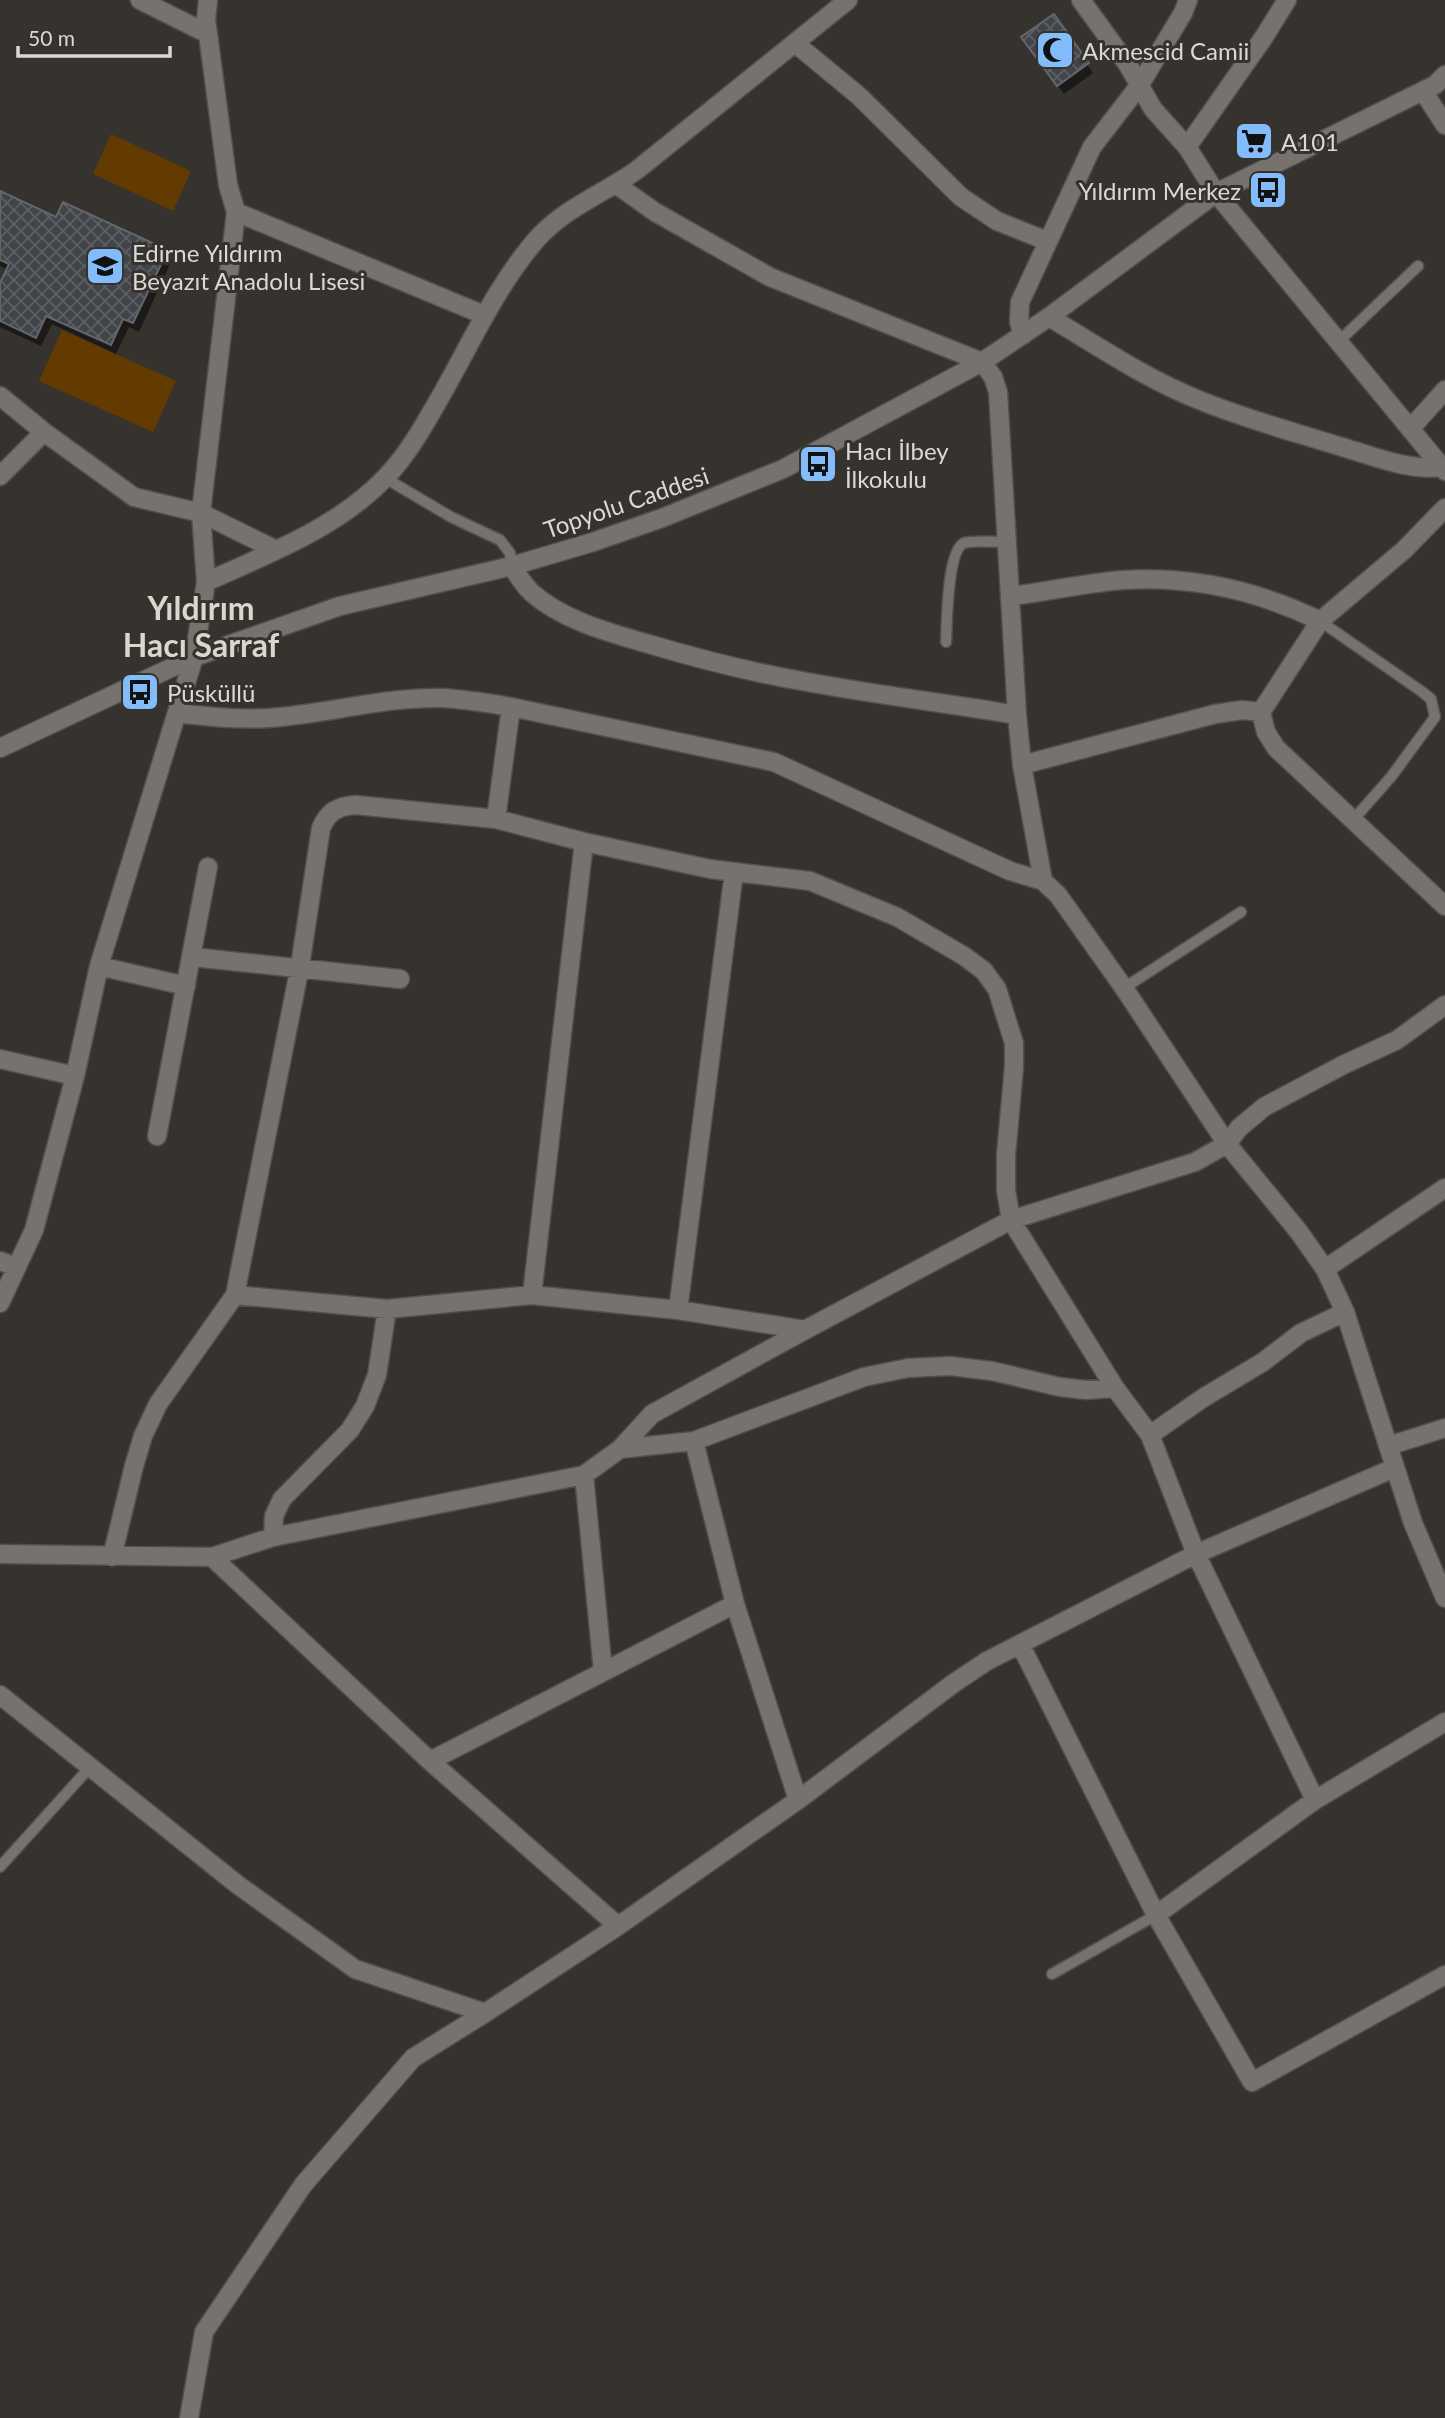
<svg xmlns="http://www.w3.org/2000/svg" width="1445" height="2418" font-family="Lato,sans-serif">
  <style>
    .green { fill: #633a00 }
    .shadow { fill: #0007 }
    .building { fill: url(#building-cross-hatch); stroke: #63676c; stroke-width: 2 }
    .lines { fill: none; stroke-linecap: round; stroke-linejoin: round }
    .service-casing { stroke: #524f4c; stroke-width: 13 }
    .minor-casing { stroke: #524f4c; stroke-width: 21 }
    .tertiary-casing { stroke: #524f4c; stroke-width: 21 }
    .service { stroke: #77726d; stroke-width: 10 }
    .minor { stroke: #77726d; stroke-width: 18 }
    .tertiary { stroke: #77726d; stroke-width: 18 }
    .labels { text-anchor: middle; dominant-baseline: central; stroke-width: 6; stroke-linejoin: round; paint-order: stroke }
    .poi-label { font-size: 24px; fill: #dbd8d6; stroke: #36322e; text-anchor: start }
    .street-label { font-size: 24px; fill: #dbd8d6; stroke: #36322e }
    .district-label { font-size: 32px; font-weight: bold; fill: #dcd6d1; stroke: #36322e }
  </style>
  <defs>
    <pattern id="building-cross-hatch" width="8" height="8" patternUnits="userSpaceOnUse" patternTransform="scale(1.75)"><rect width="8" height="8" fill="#41454a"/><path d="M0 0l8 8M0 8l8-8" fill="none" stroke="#5c5f63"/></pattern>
  </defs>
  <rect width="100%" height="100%" fill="#36322e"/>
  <path class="green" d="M111,134L191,171L173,211L93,174Z
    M62,330L176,381L153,432L39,381Z"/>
  <path class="shadow" d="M1053,16L1093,73L1064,94L1029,47Z
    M0,193L57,219L166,251L172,260L139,332L129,327L116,354L52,324L41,346L0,327V287L8,270L0,266Z"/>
  <path class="building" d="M1054,14L1089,63L1057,86L1021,37Z
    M0,191L56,217L63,202L168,250L133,323L123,319L111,345L46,316L36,338L0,321V283L9,264L0,260Z"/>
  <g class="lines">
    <defs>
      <path id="service" d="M1338,342L1418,266
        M385,478L451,517L500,540L510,553L512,566
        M1320,621L1421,691L1431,699L1435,717L1391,777L1353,820
        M946,642C947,623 947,551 964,543C973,540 997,542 1008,542
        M1124,988L1241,912
        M0,1867L91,1766
        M1052,1974L1156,1915"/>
      <path id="minor" d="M140,0L208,34
        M1081,0L1128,65L1153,109L1187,147L1216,193L1445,471
        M796,44L859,96L961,197L997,221L1047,241
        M1423,91L1445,125
        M1187,147L1264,37L1287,0
        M617,185L655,212L770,277L982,362L993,377L998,392L1017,715L1022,765L1043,881
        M236,212L484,315
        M1049,317C1098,346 1146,379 1199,400C1245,419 1294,432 1342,447C1373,456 1408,471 1441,467
        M1023,335L1019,322L1020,302L1092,147L1139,86L1183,13L1188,0
        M0,396L44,432L134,497L201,513L236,212L228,185L208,34L206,20L208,0
        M1410,429L1445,390
        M0,476L44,432
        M512,566C518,576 523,584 531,592C563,621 611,633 652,645C703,660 754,673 807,682C877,695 947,703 1017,715
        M206,582L201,513L276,550
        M1012,596C1049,591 1086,583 1123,580C1193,576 1257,590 1320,621
        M1261,712L1266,732L1276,748L1445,906
        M178,713C208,717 238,720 269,718C327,714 383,697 441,698C465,699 488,703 511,707L774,762L1010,871L1043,881L1058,895L1124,988L1227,1144L1299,1232L1325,1269L1345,1312L1413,1523L1445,1598
        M1022,765L1215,714L1242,710L1261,712L1320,621L1404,550L1445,508
        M496,819L511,707
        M192,957L400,979
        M99,966L186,986
        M0,1059L75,1076
        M157,1136L208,867
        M0,1261L17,1267
        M1325,1269L1445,1188
        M235,1295L387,1309L532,1295L678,1310L805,1330
        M532,1295L584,842
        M0,1303L34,1230L75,1076L99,966L194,657L206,582C268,554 337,528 385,478C404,459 418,436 431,413C466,355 492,291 536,240C564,208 603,194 637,170L848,0
        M678,1310L734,872
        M1150,1435L1203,1398L1263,1362L1301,1333L1345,1312
        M1388,1446L1445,1428
        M620,1449L694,1441L864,1377L908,1368L950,1366L992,1371L1060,1387L1086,1390L1115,1388
        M584,1475L603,1672
        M273,1537L274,1516L282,1499L350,1430L365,1406L377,1375L387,1309
        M0,1554L212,1557L273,1537L584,1475L620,1449L652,1414L805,1330L1011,1220L1195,1162L1227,1144L1239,1128L1264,1107L1343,1065L1397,1040L1445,1005
        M112,1557L134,1466L143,1436L158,1404L235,1295L300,966L321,828C328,812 337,806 356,805L496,819L584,842L710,869L810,881L897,917L964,956L984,971L997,989L1014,1043V1067L1006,1155V1190L1011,1220L1115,1388L1150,1435L1196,1554L1315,1800
        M212,1557L430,1761L618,1926
        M735,1604L798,1800
        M1020,1644L1156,1915L1315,1800L1445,1722
        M0,1695L238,1885L355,1969L485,2013L618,1926L798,1800L954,1683L987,1661L1196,1554L1394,1468
        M430,1761L735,1604L694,1441
        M1156,1915L1252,2082L1445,1975"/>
      <path id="tertiary" d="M0,748L194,657L340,606L512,566L593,542L662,518L783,469L982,362L1049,317L1216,193L1435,85L1445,75
        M189,2418L204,2332L303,2185L413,2058L485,2013"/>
    </defs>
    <use href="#service" class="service-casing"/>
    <use href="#minor" class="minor-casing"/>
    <use href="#tertiary" class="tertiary-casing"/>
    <use href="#service" class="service"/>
    <use href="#minor" class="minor"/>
    <use href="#tertiary" class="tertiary"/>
  </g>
  <defs>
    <symbol id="mosque-square" viewBox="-11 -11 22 22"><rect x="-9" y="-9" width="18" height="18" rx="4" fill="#82bcfa" stroke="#36322e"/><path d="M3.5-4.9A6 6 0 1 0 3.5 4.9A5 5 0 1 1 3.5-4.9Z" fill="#111"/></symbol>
    <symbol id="supermarket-square" viewBox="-11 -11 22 22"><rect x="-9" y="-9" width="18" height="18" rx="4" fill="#82bcfa" stroke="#36322e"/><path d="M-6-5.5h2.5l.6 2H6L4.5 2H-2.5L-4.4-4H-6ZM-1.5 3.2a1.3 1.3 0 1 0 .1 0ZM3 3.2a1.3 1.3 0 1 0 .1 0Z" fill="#111"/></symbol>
    <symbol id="bus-square" viewBox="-11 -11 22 22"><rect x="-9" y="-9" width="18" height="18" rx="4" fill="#82bcfa" stroke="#36322e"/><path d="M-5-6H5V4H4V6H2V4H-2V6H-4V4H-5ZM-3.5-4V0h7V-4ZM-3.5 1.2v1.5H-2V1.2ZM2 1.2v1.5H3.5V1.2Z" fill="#111"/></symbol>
    <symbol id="school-square" viewBox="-11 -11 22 22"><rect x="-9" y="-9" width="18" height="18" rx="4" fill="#82bcfa" stroke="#36322e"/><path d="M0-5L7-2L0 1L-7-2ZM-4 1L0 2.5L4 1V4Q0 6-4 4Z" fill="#111"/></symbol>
  </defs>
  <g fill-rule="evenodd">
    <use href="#mosque-square" x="1033" y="28" width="44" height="44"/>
    <use href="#supermarket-square" x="1232" y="119" width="44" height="44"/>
    <use href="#bus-square" x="1246" y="168" width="44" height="44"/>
    <use href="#school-square" x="83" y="244" width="44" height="44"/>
    <use href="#bus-square" x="796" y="442" width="44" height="44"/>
    <use href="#bus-square" x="118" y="670" width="44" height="44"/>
  </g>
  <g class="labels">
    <g class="poi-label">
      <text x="1082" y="50">Akmescid Camii</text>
      <text x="1281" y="141">A101</text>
      <text x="1241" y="190" text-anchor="end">Yıldırım Merkez</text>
      <text x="132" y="252">Edirne Yıldırım<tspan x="132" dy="28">Beyazıt Anadolu Lisesi</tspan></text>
      <text x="845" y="450">Hacı İlbey<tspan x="845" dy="28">İlkokulu</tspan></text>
      <text x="167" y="692">Püsküllü</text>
    </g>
    <g class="street-label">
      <text transform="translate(626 502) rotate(-19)">Topyolu Caddesi</text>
    </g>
    <g class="district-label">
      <text x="201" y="607">Yıldırım<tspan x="201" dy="37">Hacı Sarraf</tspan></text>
    </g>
  </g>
  <path d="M18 46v10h152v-10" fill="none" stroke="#dbd8d6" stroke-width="3.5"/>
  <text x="28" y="46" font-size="21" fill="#dbd8d6" stroke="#36322e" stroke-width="5" paint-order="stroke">50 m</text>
</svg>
